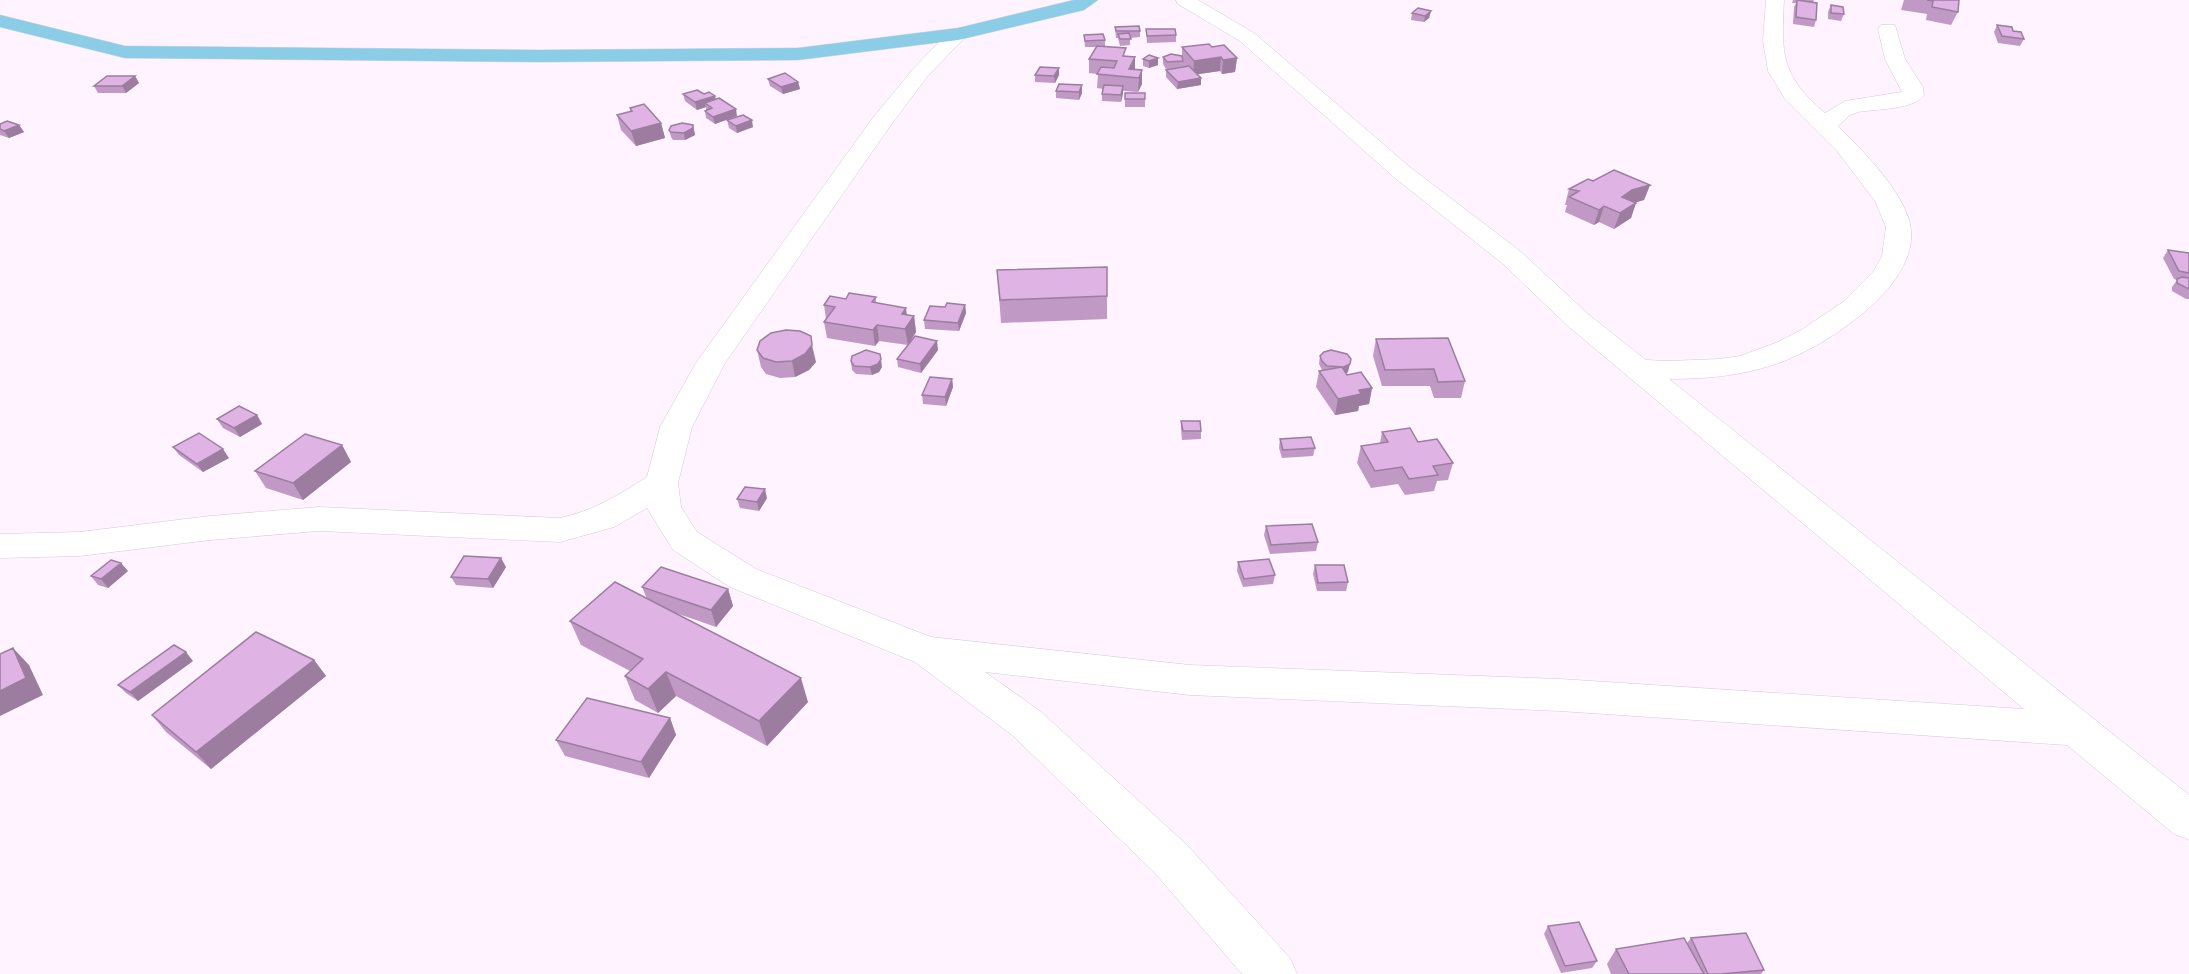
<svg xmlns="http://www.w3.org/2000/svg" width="2189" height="974" font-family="'DejaVu Sans',sans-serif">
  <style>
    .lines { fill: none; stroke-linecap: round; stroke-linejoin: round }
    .minor-casing { stroke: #d5c9d7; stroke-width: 1 }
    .major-casing { stroke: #d9d8d9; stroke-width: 1 }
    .minor { fill: #fff; fill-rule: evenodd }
    .major { fill: #8bcde6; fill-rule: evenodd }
    .wall { fill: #c09ac4 }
    .shaded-wall { fill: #9c7da0 }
    .building { fill: #dfb3e4; stroke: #9c7da0; stroke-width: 1.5 }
  </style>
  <rect width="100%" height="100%" fill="#fef3ff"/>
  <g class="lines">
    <defs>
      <path id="minor" d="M1176,0H1198L1254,33L1411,168L1520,251L1588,314L1646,360L1668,361L1719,359L1740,356L1778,342L1801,330L1843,302L1873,272L1882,256L1886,227L1875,201L1837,151L1785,99L1768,71L1763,41L1766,0H1784C1781,54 1781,76 1825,113L1845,101L1902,92L1885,59L1878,29L1881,25H1895L1905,59L1923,87L1924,95C1914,110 1875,109 1858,112L1850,115L1838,126C1862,150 1903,191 1910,224C1924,285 1821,350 1773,365C1739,376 1705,379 1669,379L2189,795V840L2174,834L2067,745L1560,711L1190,695L985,672L1040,711L1186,844L1290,958L1297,974H1242L1154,872L1012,735L915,662L730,587L673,550L647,508L614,527L560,542L319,531L210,540L80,556L0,558V534L80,532L210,516L319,507L560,518C593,511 619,495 647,477L660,427L696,363L872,119L913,69L951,30H965L968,34L927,77L888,129L725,363L692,427L678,483L681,507L697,532L756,569L931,637L1190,665L1560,679L2024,709L1568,326L1502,263L1395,178L1240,41L1178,4Z"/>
      <path id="major" d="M1074,0H1098L1084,10L958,40L798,60L539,62L125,58L0,27V15L125,46L539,50L798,48L958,28Z"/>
    </defs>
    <use href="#minor" class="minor-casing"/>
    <use href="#major" class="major-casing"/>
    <use href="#minor" class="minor"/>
    <use href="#major" class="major"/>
  </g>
  <path class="wall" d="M1793,0H1814L1813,2L1816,20L1814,27L1793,24L1794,7L1796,3H1792Z
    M1904,0H1959L1958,12L1951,25L1926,20L1927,14L1901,10Z
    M1831,5L1844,14L1841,21L1828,19V12Z
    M1431,11L1429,18L1424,22L1411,20L1412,13Z
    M1997,25L2013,31L2024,39L2020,46L1998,43L1994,32Z
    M1115,27L1140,31V37L1130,38V45L1120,46L1118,38H1116Z
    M1146,29L1176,35V42L1147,43Z
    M1084,35L1105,40V46L1126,56L1135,57V70L1142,84L1138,92L1123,91L1121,102L1102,101V94L1103,89L1097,88L1098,74L1089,73V59L1096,47H1085Z
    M1182,47H1212L1237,58L1235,72L1222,74L1220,71L1197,74L1201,85L1177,89L1166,77V70L1173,69H1166L1163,64V57L1182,56Z
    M1158,58V65L1149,68L1143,66V59Z
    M1059,68V75L1055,83L1035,82V75Z
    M135,76L139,83L126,93H98L94,86Z
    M768,79L798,82L800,89L783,94L770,86Z
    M1082,85V93L1079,100L1056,98V91Z
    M1125,93L1145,99V107H1125Z
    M683,94H704L715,96L716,100L737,116L715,124L706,118L705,111L706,110V107L697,110L685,101Z
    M630,108L661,123L665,138L636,146L621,130L617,115L631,112Z
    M727,120L753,127L737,133L729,128Z
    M0,124L19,125L24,132L9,138L0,135Z
    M693,125L695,135L685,140H673L671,137L669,130Z
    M1593,181L1650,185L1644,200L1636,202L1631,218L1614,229L1599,222L1594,225L1565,212L1567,205H1565L1569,189Z
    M2168,250L2189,253V299H2186L2172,291V287L2177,280L2174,279L2163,258Z
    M997,270L1107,296V319L1001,323Z
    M876,297V303L907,315L914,316L916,332L908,345L879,341L875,346L827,338L824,322L826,319L824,305L846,299Z
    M965,305L966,313L959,331L925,329L924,320L945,307Z
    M1376,339L1465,381L1461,398H1434L1430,386H1382L1373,356Z
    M757,350L816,362L809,370L795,377L780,378L766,374L761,367Z
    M938,350L921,373L898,367L897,359Z
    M1331,350L1348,372L1346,373L1347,375L1372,388L1369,404L1359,406L1358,411L1335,415L1316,387L1319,371L1322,370L1319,364L1320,356Z
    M851,361L882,367L879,372L872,375L856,374L852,370Z
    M952,379L953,387L946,406L923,404L922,395Z
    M257,415L262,424L240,437L223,428L217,419Z
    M1181,421L1201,431V439L1182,440L1181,429Z
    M1382,432L1418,442L1453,463L1448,480L1437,481L1434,491L1405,495L1398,484L1371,488L1357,463L1361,446L1380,443Z
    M1280,439L1315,448L1313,456L1282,458L1279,448Z
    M342,445L351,462L303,500L266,488L255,471Z
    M173,447L229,458L203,472L179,455Z
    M767,498L759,511L740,508L737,499Z
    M1266,526L1318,542L1316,551L1270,554L1264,535Z
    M1238,562L1275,575L1273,584L1243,587L1237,571Z
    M1315,565L1348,582L1346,591H1317L1313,574Z
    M506,567L493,588L456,585L451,577Z
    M128,571L108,588L98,585L91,576Z
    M642,587L728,589L733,606L716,627L673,612L808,702L767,746L676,696L658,713L635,700L625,676L630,671L581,645L570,621L647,599Z
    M314,660L326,676L211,769L166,732L152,715Z
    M193,661L138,701L126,693L118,685Z
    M670,718L676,735L649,778L565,756L556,740Z
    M1548,926L1597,961L1592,968L1561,973L1544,934Z
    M1691,938L1764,970L1761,974H1611L1607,964L1616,949L1687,943Z"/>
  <path class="shaded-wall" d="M1431,11L1429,18L1424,22L1425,16Z
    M1135,57V71L1129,69Z
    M1221,57L1220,71L1193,75L1194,61Z
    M1158,58V65L1149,68V61Z
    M1237,58L1235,72L1222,74L1223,60Z
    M1059,68V75L1055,83L1054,76Z
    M1142,70V84L1138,92L1139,78Z
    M135,76L139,83L126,93L122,86Z
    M1201,78V85L1177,89L1178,82Z
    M798,82L800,89L783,94L781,87Z
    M1082,85V93L1079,100V92Z
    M1123,86V94L1121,102V95Z
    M715,96L716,103H705L706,107L697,110L695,102Z
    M736,109L737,116L715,124L713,117Z
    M752,120L753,127L737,133L736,126Z
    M661,123L665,138L636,146L631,131Z
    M19,125L24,132L9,138L4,131Z
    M693,125L695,135L685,140L684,133Z
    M1650,185L1644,200L1627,205L1622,197L1632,190Z
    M1636,203L1631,218L1614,229L1620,213Z
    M1604,206L1599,222L1594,225L1599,210Z
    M965,305L966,313L959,331L958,323Z
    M906,308L908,324L904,330L902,314Z
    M914,316L916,332L908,345L905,329Z
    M877,325L879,341L875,346L873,330Z
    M937,341L938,350L921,373L920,364Z
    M812,345L816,362L809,370L795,377L792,361Z
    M881,359L882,367L879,372L872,375L870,367Z
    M1350,364L1348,372L1343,375L1344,367Z
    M952,379L953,387L946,406L945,397Z
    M1372,388L1369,404L1359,406L1358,411L1335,415L1338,399L1359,390Z
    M257,415L262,424L240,437L234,428Z
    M342,445L351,462L303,500L293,483Z
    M223,449L229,458L203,472L197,464Z
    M765,489L767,498L759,511L757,502Z
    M501,558L506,567L493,588L488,579Z
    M121,563L128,571L108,588L101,579Z
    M728,589L733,606L716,627L711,610Z
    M13,648L29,665L43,695L0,716V691Z
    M186,652L193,661L138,701L130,692Z
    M314,660L326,676L211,769L196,752Z
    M666,672L676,696L658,713L648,689Z
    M801,678L808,702L767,746L759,721Z
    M670,718L676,735L649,778L641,762Z"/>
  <path class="building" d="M1797,0L1817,3L1816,20L1796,17Z
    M1927,0H1959L1958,12L1932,7L1933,1Z
    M1831,5L1843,7L1844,14L1831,13Z
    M1418,8L1431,11L1425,16L1412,13Z
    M1997,25L2012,27L2013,31L2021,32L2024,39L2002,36Z
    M1139,26L1140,31H1116L1115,27Z
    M1146,29H1175L1176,35L1147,36Z
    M1129,33L1131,39H1120L1118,34Z
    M1103,34L1105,40L1085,41L1084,35Z
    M1209,44L1212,47L1224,45L1237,58L1223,60L1221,57L1194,61L1182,47Z
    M1097,46L1126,48L1123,56L1135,57L1129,69L1142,70L1139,78L1097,74L1101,67L1114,68L1117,61L1089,59Z
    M1171,54L1182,56L1183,61L1167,62L1163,57Z
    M1149,55L1158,58L1149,61L1143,59Z
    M1189,66L1201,78L1178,82L1166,70Z
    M1040,67L1059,68L1054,76L1035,75Z
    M785,73L798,82L781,87L768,79Z
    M107,76H135L122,86H94Z
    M1059,84L1082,85L1079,92L1056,91Z
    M1104,85L1123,86L1121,95L1102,94Z
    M697,90L704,94L709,92L715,96L695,102L683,94Z
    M1125,93H1145V99H1125Z
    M719,98L736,109L713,117L705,111L712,108L705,103Z
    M644,104L661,123L631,131L617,115L632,111L630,108Z
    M743,115L752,120L736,126L727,120Z
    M7,121L19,125L4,131L0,129V124Z
    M682,123L693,125V128L684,133L671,132L669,130L671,126Z
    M1614,170L1650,185L1632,190L1622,197L1636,203L1620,213L1604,206L1599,210L1569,197L1579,191L1569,189L1588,179L1593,181Z
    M2168,250L2189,253V273L2179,271Z
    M1107,267V296L1000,300L997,270Z
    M2182,277L2189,278V289L2177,283V279Z
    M849,293L876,297L872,302L906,308L902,314L914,316L905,329L877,325L873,330L824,322L835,307L824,305L830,296L846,299Z
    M947,303L965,305L958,323L924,320L930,306L945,307Z
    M786,330L800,331L811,336L812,345L805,354L792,361L776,362L763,358L757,350L760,341L771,333Z
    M915,336L937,341L920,364L897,359Z
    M1448,338L1465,381L1438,382L1434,369L1385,370L1376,339Z
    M866,350L880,354L881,359L878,364L870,367L854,366L851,361L852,356Z
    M1331,350L1347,354L1351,359L1350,364L1344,367L1327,366L1322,361L1320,356L1324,352Z
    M1342,367L1347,375L1361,372L1372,388L1359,390L1361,394L1338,399L1319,371Z
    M930,377L952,379L945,397L922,395Z
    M239,406L257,415L234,428L217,419Z
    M1181,421H1200L1201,431H1183Z
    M1410,428L1418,442L1437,439L1453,463L1433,466L1438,475L1409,479L1402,467L1375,471L1361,446L1388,442L1382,432Z
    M199,433L223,449L197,464L173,447Z
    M305,434L342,445L293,483L255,471Z
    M1311,437L1315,448L1283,450L1280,439Z
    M745,487L765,489L757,502L737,499Z
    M1312,524L1318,542L1271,545L1266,526Z
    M464,556L501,558L488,579L451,577Z
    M1269,559L1275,575L1244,579L1238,562Z
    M111,560L121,563L101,579L91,576Z
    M1315,565H1344L1348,582L1318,583Z
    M661,567L728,589L711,610L642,587Z
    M615,582L801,678L759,721L666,672L648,689L625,676L643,659L570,621Z
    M256,632L314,660L196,752L152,715Z
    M174,645L186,652L130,692L118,685Z
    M13,648L26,678L0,691V654Z
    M587,698L670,718L641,762L556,740Z
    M1579,922L1597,961L1565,966L1548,926Z
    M1746,933L1764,970L1721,974H1708L1691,938Z
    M1684,938L1704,974H1629L1616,949Z"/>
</svg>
